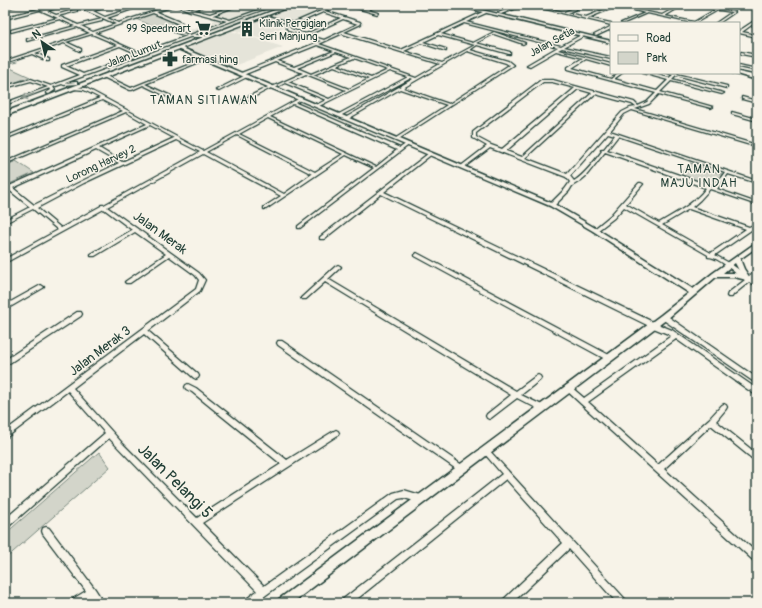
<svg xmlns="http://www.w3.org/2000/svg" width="762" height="608" font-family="Pangolin,sans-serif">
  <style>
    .built { fill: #e5e4d9 }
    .green { fill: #d3d5ca; stroke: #79897f }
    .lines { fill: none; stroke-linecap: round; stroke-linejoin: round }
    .stream { stroke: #6f8077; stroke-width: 1 }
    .minor-casing { stroke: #1f3d34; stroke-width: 2.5 }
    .tertiary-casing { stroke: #1f3d34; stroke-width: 3 }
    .primary-casing { stroke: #1f3d34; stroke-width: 3 }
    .trunk-casing { stroke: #1f3d34; stroke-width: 3 }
    .minor { fill: #f7f3e8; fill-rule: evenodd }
    .tertiary { fill: #f7f3e8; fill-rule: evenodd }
    .primary { fill: #f7f3e8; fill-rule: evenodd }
    .trunk { fill: #f7f3e8; fill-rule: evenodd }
    .oneway { stroke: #8b988e }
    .labels { text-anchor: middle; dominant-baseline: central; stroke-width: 3; stroke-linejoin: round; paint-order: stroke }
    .far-poi-label { font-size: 11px; fill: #1f3d34; stroke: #f7f3e8; text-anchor: start }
    .far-street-label { font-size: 11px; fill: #1f3d34; stroke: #f7f3e8 }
    .far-neighbourhood-label { font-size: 12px; letter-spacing: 1px; fill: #1f3d34; stroke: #f7f3e8 }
    .street-label { font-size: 13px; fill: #1f3d34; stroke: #f7f3e8 }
    .near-street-label { font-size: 16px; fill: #1f3d34; stroke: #f7f3e8 }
  </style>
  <rect width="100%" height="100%" fill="#f7f3e8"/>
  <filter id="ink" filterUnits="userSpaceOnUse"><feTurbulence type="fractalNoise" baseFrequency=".025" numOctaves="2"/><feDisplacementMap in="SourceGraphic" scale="8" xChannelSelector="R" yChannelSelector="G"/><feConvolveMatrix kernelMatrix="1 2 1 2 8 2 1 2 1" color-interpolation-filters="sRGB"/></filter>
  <g filter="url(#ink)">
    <path class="built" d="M236,5H336L258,38L224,27L196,35L184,32L220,18L209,14Z
      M231,31L283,47L231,67L191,50V46Z"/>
    <path class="green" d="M154,13L179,22L159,29L136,19Z
      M5,66H6L30,77L5,86Z
      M16,161L34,173L5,186V166Z
      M690,163L722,174L713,188L679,176Z
      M99,452L110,467L5,559V534Z"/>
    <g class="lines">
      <path class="stream" d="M5,65L17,62"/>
      <defs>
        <path id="minor" d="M15,5H19L5,9V7Z
          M30,5H33L45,10L62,5H66L47,11L56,15L77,9V11L58,16L78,25L102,19V21L81,26L93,32L116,24L78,7V5H83L81,6L90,10L110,5H114L93,11L105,17L141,5H144L107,18L118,23L173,5H179L192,9L203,5H206L194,10L210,14L236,5H239L213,15L230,20L272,5H275L194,35H205L206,37H190L65,83L76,82H77V84L64,85L62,84L53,87L55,90L49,94L46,93L51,90L50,88L5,105V103L48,87L31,81L5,88V86L31,79L51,86L80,75L62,67V65L118,45L92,34L66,42L81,49V51H79L64,43L35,53L49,59V61H47L32,54L5,63V61L90,33L77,27L27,41V39L75,26L60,19L11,32V30L58,18L40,10L5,19V17L38,9ZM176,5L190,11L227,21L190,35L176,31L175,28L182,25V23L156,12ZM153,13L179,24L173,28L174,32L187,36L140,53L95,33ZM120,46L138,54L83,74L66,66Z
          M336,5H339L325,11L360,22L361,24L344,32L401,50L485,11L486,13L466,22L561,46L583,34L584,36L564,47L611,57V59L562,48L558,50L611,64V66L586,59L572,68L611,79L618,73H622L614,79L657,91L668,80L642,73H648L669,78L673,75L668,73H678L677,74L727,86V88H726L676,75L672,79L724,93L722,94L671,81L660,92L713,107L711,108L659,94L649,104L635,109L757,145V147L632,110L624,114L610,131L757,181V183L728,174L717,189L757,203V205L710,189L700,200L692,207L749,227L757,223V226L715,255L731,264L749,277L757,271V276L753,279L757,282V286L749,282L733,295L732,297H728L727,296L728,293L745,280C735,274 720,257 708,257V255L624,207L614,218L597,231H593V230L610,216L639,183H641L643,184L626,204L659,223C676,213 694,204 706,188L605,152L586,176L580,181L572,186L569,191L554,206H552L550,205V204L565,189L570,182L566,177L490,148L463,168H461V166L487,146L473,138V132L541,80H553L634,102L638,106L647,102L656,93L568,69V67L583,58L556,51L530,66L527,65L558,47L464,23L441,34L473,43L494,32L525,43L523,44L494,34L476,43L510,52V54H509L477,45L470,50L508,61L513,65L397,140H396V138L447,105L400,89L348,119L345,118L413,79L411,78L340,116L337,115L408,77L390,71L317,107L315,106L316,105L326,100L285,83L273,89L271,88L242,103H240V101L270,86L272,87L303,73L275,62L243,75H241V73L321,41L289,31L286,27L291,24L268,18V16L293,23L321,11V10L323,11ZM323,12L341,18L306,34L291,29L289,27ZM343,19L358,24L324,40L308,35ZM343,33V34L440,64L416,78L319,44ZM438,35L475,45L442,63L404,51L421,43L446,51V49L423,42ZM317,45L334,51L294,67L277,61ZM467,51L506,63L509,65L449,104L403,88ZM336,52L351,57L311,74L297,68ZM354,58L388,70L371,78L337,65ZM334,66L369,79L349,89L313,75ZM306,74L346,90L329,99L288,82ZM543,82H552L575,88L502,149L491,145L476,137V133ZM578,89L592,93L522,157L506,151ZM595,94L632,104L636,107L630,108L622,112L567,174L525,158ZM608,133L615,135L604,149H602L601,150L602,151C594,162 585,174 574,181L570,176ZM618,136L725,172L714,187L607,150ZM689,209L746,229L711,253L662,225Z
          M346,5C352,5 357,8 364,9C368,9 372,5 377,5L368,10L378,13L377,14Z
          M529,5H533L564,12L582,5H585L567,13L586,17L613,6L615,7L588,18L611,23V25Z
          M638,5H641L633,9L662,15L680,5H683L665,16L694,22L718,8L735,12L719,23H716L732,12L718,10L697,22V23H692L647,13L624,23H621L645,13L630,9Z
          M757,19V21L742,32L757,35V37L739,33V31Z
          M610,27H611V29L596,36L594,35Z
          M756,39H757V42L756,43H757V45L753,43Z
          M741,52L757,55V57L741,54Z
          M205,58L207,59L145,84L171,96V98H170L143,85L132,90H130L101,76L104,75L131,88Z
          M739,65L757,69V71L739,67Z
          M246,75L249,76L219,91L216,90Z
          M72,87L86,88L203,151L300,98L302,99L301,100L296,103L400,148L407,143L410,144L300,228H298V226L374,168L346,155L266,209H264V207L281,196L203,154L107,207L199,273L205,280L200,291L148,331L198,374L199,376L198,378L196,379L194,378L144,334L73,388L123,444L197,518L281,464L192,392L186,389L185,387L186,385L188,384L196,388L287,460L334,431L336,430L338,431L339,433L338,435L202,523L264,586L393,493L404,490L424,496L425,499L424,502L421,503L404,498L398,499L255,603H244L245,600L257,591L109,438L8,527L5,528V519L105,433L68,391L7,437L5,438V431L196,289L199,280L195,275L169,256L130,283H126L125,282L126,281L166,254L135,232L95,256H91V254L132,230L104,209L5,263V259L58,230L33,209L5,223V220L30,207L9,190L5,191V188L147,124L126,112L5,164V162L123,111L102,100L5,139V137L100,98L84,90L73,89H72ZM293,104L397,150L376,167L270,117ZM268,118L343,154L315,172L239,134ZM150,125L174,138L122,162L99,148ZM237,135L312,174L284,194L206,152ZM176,140L200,152L104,205H101V206L61,228L37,208L84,183ZM96,150L119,163L82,181L34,205L13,188Z
          M742,97L757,101V103L742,99Z
          M732,112L757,119V121L732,114Z
          M429,153L432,154L384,192L655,323L672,330L757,389V396L676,339L588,402L658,465L709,419L722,405L724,404L726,405L727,407L726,409L716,421L757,454V461L754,460L711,425L664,469L757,553V562L754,561L581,404L566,390L565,388L566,386L568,385L570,386L584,398L671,336L668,334L651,327L381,194L324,239H320V237Z
          M417,253L611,356L612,358L611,360H607L415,256V255Z
          M338,265L340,266L341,267L340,268L328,279L516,391L536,376L538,375L540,376L541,378L540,380L521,395L544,406L545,408L544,410L542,411L540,410L517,398L491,418L489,419L487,418L486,416L487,414L511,395L325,282L306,299H302L301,298L302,297L336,266Z
          M41,285L44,287L43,288L5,310V305Z
          M77,312H81L82,314L81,316L5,366V360Z
          M662,315H666L757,378V384L662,319L661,317Z
          M278,341H282L465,467L466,469L465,471L462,473L459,471L278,345L277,343Z
          M486,448L488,449L626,600L627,603H617L569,549L512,603H502L503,600L563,543L506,479L352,603H341L342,600L502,474L484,453L482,451L484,449Z
          M46,527L49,528L95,589L104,603H95L91,598L82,603H70L71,600L86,591L43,534L42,531L43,528Z"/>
        <path id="tertiary" d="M519,5H524L501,14L498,13Z
          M178,47H180L554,204L597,229L693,289L713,273L757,242V247L740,259L744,269L750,278L747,280L734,277H716L667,319L292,603H278L279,599L661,315L689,293L593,231L550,206L178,49ZM735,263L741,274L734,273H723Z"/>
        <path id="primary" d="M288,5H294L5,116V112Z"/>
        <path id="trunk" d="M454,5H461L611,41V43Z
          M739,72L757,76V80L733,73Z"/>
      </defs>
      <use href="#minor" class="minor-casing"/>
      <use href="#tertiary" class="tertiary-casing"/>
      <use href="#primary" class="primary-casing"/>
      <use href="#trunk" class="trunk-casing"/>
      <use href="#minor" class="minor"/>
      <use href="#tertiary" class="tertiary"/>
      <use href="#primary" class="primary"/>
      <use href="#trunk" class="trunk"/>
    </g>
    <defs><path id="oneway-shaft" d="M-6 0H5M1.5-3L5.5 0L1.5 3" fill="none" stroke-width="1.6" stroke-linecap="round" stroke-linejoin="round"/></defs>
    <use class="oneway" href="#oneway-shaft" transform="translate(28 96) rotate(160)"/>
  </g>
  <defs>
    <symbol id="supermarket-bare" viewBox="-9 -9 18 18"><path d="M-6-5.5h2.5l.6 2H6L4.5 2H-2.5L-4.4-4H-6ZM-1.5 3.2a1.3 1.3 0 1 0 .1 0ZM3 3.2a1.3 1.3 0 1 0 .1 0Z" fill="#1f3d34" stroke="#f7f3e8" stroke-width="2.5" paint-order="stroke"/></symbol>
    <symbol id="building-bare" viewBox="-9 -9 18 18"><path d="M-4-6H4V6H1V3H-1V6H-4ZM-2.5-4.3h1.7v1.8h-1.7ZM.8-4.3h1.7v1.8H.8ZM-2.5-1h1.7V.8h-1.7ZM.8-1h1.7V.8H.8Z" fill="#1f3d34" stroke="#f7f3e8" stroke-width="2.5" paint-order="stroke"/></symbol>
    <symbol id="pharmacy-bare" viewBox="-9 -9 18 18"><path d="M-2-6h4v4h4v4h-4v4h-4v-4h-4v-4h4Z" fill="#1f3d34" stroke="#f7f3e8" stroke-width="2.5" paint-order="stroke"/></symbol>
  </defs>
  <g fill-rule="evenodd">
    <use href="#supermarket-bare" x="192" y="17" width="22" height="22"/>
    <use href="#building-bare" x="236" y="18" width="22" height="22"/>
    <use href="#pharmacy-bare" x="159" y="48" width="22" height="22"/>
  </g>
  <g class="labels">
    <g class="far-poi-label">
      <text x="259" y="23">Klinik Pergigian<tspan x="259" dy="13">Seri Manjung</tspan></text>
      <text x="191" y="28" text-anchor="end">99 Speedmart</text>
      <text x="182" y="59">farmasi hing</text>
    </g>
    <g class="far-street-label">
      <text transform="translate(552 42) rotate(-29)">Jalan Setia</text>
      <text transform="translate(134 54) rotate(-21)">Jalan Lumut</text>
      <text transform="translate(101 164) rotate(-25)">Lorong Harvey 2</text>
    </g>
    <g class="far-neighbourhood-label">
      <text x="204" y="100">TAMAN SITIAWAN</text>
      <text x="699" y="169">TAMAN<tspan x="699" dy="14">MAJU INDAH</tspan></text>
    </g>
    <g class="street-label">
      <text transform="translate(160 233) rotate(36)">Jalan Merak</text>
      <text transform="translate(100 351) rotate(-37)">Jalan Merak 3</text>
    </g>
    <g class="near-street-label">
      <text transform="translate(175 481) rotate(45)">Jalan Pelangi 5</text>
    </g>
  </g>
  <rect width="762" height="608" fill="none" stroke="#f7f3e8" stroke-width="20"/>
  <rect x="10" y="10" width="742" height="588" fill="none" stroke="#1f3d34" stroke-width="1.5" filter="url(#ink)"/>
  <rect x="610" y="22" width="130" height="52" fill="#f7f3e8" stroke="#a1aaa0"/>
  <rect x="618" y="35" width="20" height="6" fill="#f7f3e8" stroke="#a1aaa0"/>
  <text x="646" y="42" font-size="12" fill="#1f3d34">Road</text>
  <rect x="618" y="52" width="20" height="12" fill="#d3d5ca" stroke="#a1aaa0"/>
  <text x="646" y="62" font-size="12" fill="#1f3d34">Park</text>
  <g transform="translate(42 42) rotate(325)" stroke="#f7f3e8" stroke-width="3" paint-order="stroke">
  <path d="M0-3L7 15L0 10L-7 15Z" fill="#1f3d34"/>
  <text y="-6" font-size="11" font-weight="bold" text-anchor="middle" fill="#1f3d34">N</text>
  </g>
</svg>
